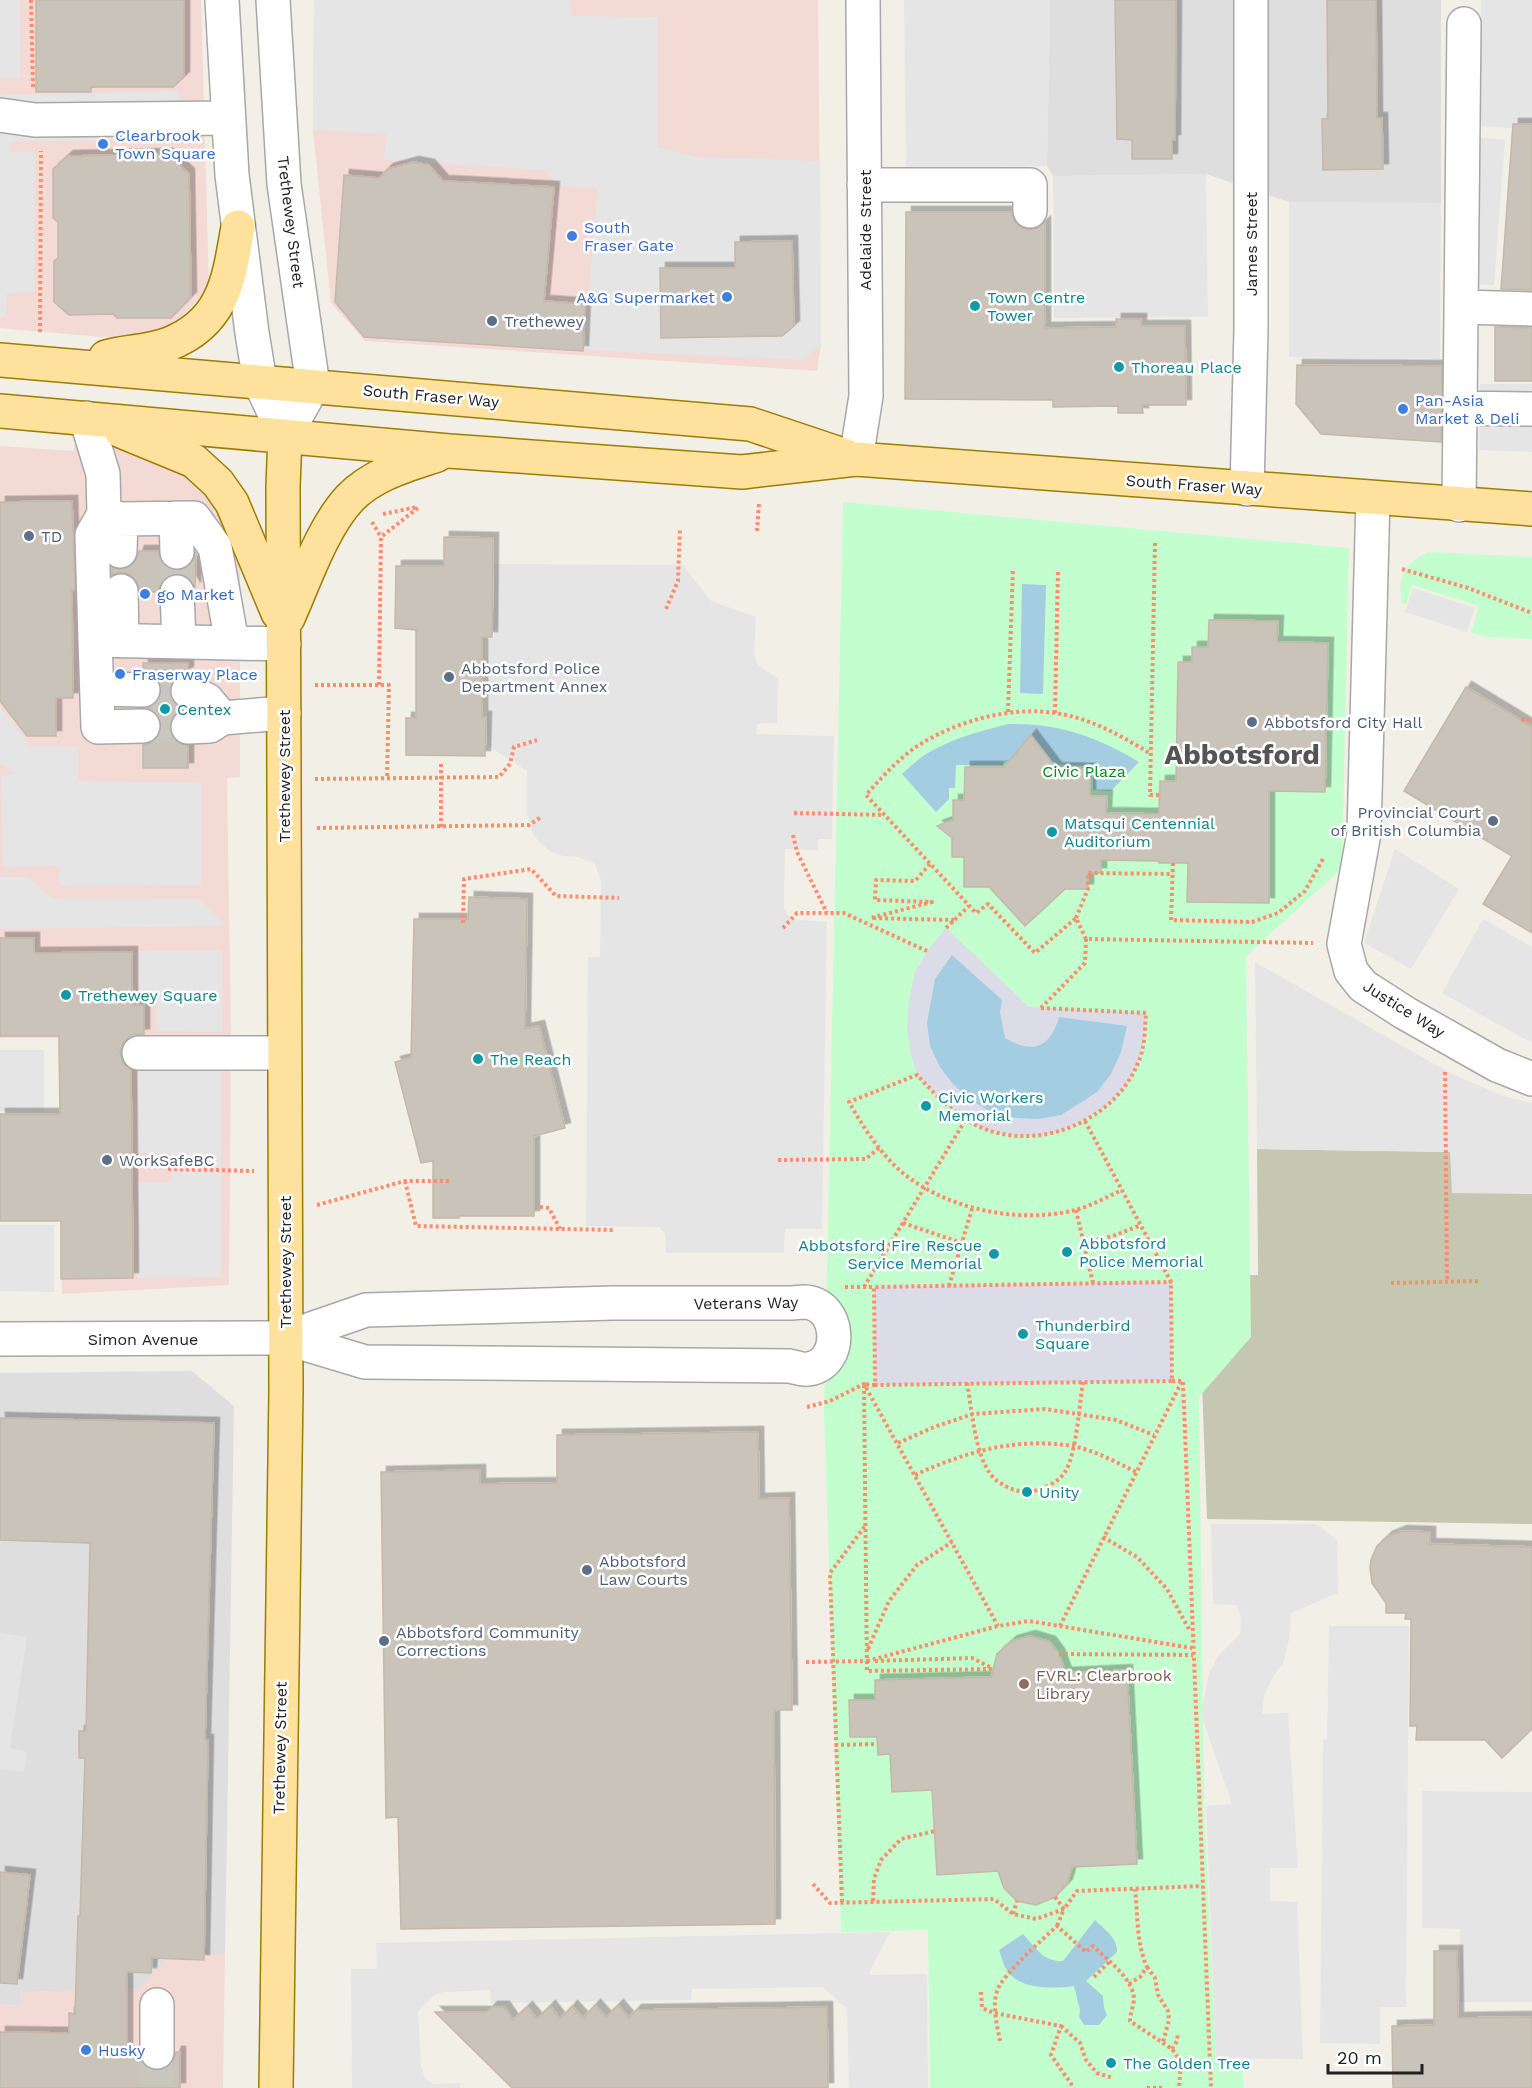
<svg xmlns="http://www.w3.org/2000/svg" width="1532" height="2088" font-family="'Work Sans',sans-serif">
  <style>
    .residential { fill: #dfdede }
    .commercial { fill: #f3dad5 }
    .construction { fill: #c5c7b1 }
    .park { fill: #c2fece }
    .parking { fill: #e5e5e5 }
    .plaza { fill: #dcdbe8 }
    .water { fill: #a4cde2 }
    .building { fill: #cac3b9; stroke: #c5b8a8; stroke-width: 1.5; filter: url(#shadow) }
    .lines { fill: none; stroke-linecap: round; stroke-linejoin: round }
    .minor-tunnel { stroke: #c8c6bf; stroke-width: 33; stroke-dasharray: 33 16; stroke-linecap: butt }
    .minor-casing { stroke: #a8a8a8; stroke-width: 36 }
    .major-casing { stroke: #9d7c00; stroke-width: 36 }
    .path { stroke: #ff8c6a; stroke-width: 4; stroke-dasharray: 3 3; stroke-linecap: butt }
    .minor { stroke: #fff; stroke-width: 33 }
    .major { stroke: #ffe19e; stroke-width: 33 }
    .shop-dot { fill: #3f7fe0; stroke: #fff; stroke-width: 2 }
    .culture-dot { fill: #0f9aa8; stroke: #fff; stroke-width: 2 }
    .service-dot { fill: #5c6f8a; stroke: #fff; stroke-width: 2 }
    .education-dot { fill: #8d6e63; stroke: #fff; stroke-width: 2 }
    .labels { text-anchor: middle; dominant-baseline: central; stroke-width: 5; stroke-linejoin: round; paint-order: stroke }
    .shop-label { font-size: 16px; fill: #366cbe; stroke: #fff; text-anchor: start }
    .street-label { font-size: 16px; fill: #212121; stroke: #fff }
    .culture-label { font-size: 16px; fill: #0d838f; stroke: #fff; text-anchor: start }
    .service-label { font-size: 16px; fill: #4e5e75; stroke: #fff; text-anchor: start }
    .park-label { font-size: 16px; fill: #038a1f; stroke: #fff }
    .education-label { font-size: 16px; fill: #785e54; stroke: #fff; text-anchor: start }
    .town-label { font-size: 28px; font-weight: bold; fill: #545454; stroke: #fff }
  </style>
  <defs>
    <filter id="shadow"><feDropShadow dx="5.5" dy="-5.5" stdDeviation="0" flood-color="#0004"/></filter>
  </defs>
  <rect width="100%" height="100%" fill="#f2efe7"/>
  <path class="residential" d="M1050,0H1441V203L1289,202L1206,174L1053,176L1047,166Z
    M192,1371L234,1406L225,1954H170L140,1989L21,1992V2006L0,2004V1373Z"/>
  <path class="commercial" d="M0,0H201L209,288L158,342L0,328Z
    M314,0H818L821,344L817,371L365,341L331,303L313,130Z
    M75,439L115,441L204,483L229,521L240,571V777L227,778L231,1037L229,1285L62,1294L58,1038H0V446L74,451Z
    M170,1954H225L223,2088H0V2004L20,2006V1992L139,1989Z"/>
  <path class="construction" d="M1257,1149L1451,1152L1532,1194V1524L1207,1519L1202,1383L833,1275H1258Z"/>
  <path class="park" d="M843,502L1349,548L1342,868L1246,956L1251,1337L1199,1397L1204,1805L1216,2059H1241L1244,2088H930L928,1930L841,1932L824,1413Z
    M1428,552L1532,557V639L1487,637L1471,633L1479,606L1412,585L1406,605L1402,603C1397,577 1405,563 1428,552Z"/>
  <path class="parking" d="M0,0H20V78H0Z
    M314,0H570L571,16L657,17V147L697,157L820,161L821,344L804,360L584,350L598,189L560,186L543,170L384,160L386,134L313,130Z
    M904,0H1050L1047,166L906,169Z
    M1481,0H1532V129L1481,126Z
    M179,91L182,140L14,141L8,148L10,152H35L34,292L7,293L6,317H0V95Z
    M1476,137L1505,140L1494,285L1472,284Z
    M1206,174L1208,317L1054,318L1053,176Z
    M1289,202L1441,203L1440,359L1289,357Z
    M1480,384H1532V452L1479,450Z
    M494,564L683,565L711,601L756,617L754,656L758,665L778,679L777,723H762L757,725L756,734L834,736L832,839H818V850L785,849L784,909L789,916L798,920L827,922L822,1229H785L784,1253H666L665,1234L659,1227L586,1226L588,957H600L601,881L595,864L579,857L563,856L552,852L541,844L533,834L527,815V771L487,745V639L494,638Z
    M1413,588L1475,608L1467,632L1405,612Z
    M0,706L30,746H78V781L201,783V885L60,886L58,866L3,867L1,776L17,774L0,764Z
    M1395,849L1459,889L1411,969L1364,943Z
    M0,877H28L51,898L198,899L227,926L0,929Z
    M1483,919L1532,947V1043L1442,993Z
    M222,950V1032L157,1031V1000H139L138,951Z
    M1255,962L1450,1073L1503,1096L1532,1103V1194L1452,1193L1450,1152L1257,1149Z
    M0,1050H44V1112L0,1111Z
    M138,1064L221,1065V1277L138,1278V1182H171V1153H138Z
    M0,1225H54V1292L0,1291Z
    M1211,1524H1317L1337,1540L1338,1593L1291,1613L1289,1639L1284,1661L1273,1677L1264,1696L1262,1714L1288,1713L1298,1868H1270V1901L1297,1902L1303,2059L1216,2058L1206,1806L1232,1804L1201,1715L1209,1673L1219,1655L1240,1634L1241,1616L1236,1605L1213,1604Z
    M1329,1626H1409L1406,2007H1380V2044L1320,2043L1323,1740L1327,1739Z
    M0,1633L27,1637L10,1748L27,1752L24,1772L0,1769Z
    M1422,1791L1532,1792V2002H1460V1929L1422,1928Z
    M890,1932L869,1973L871,1975L927,1974L928,2088H849L847,2009L823,1987L692,1989L691,2000L491,2003L490,1990L443,1992L433,1996L418,2011L421,2066L425,2079L434,2084L460,2083V2088H352L351,1969H377L376,1943Z"/>
  <path class="plaza" d="M946,928L1029,1007L1146,1013L1145,1031L1139,1062L1126,1085L1107,1106L1063,1131L1038,1136L1011,1135L985,1130L966,1119L939,1098L917,1075L910,1050L907,1028L909,1001L915,972L927,951Z
    M1171,1282L1172,1381L875,1385L874,1287Z"/>
  <path class="water" d="M1022,584L1046,585L1043,694L1020,693Z
    M1008,724C1058,723 1096,736 1139,762L1111,791L1093,790V766L1056,765V762L1004,761L1003,765H956L955,788H949V799L936,812L902,774C910,767 919,758 928,753C953,738 981,731 1008,724Z
    M952,955L1002,1000L1000,1012L1005,1038C1032,1054 1050,1049 1059,1017L1127,1026L1121,1052L1111,1074L1097,1092L1080,1103L1061,1115L1038,1119L1016,1118L991,1112L971,1100L953,1084L940,1067L930,1046L927,1023L935,979Z
    M1095,1920C1104,1929 1118,1938 1117,1952L1086,1981L1103,1996L1104,2008L1107,2015L1099,2025H1084L1079,2017L1080,2010L1074,1986C1053,1989 1018,1990 1006,1969C1003,1964 1001,1956 999,1950L1023,1934C1036,1948 1043,1962 1063,1961Z"/>
  <path class="building" d="M36,0H184V77L173,87H91V92H36Z
    M1115,0H1176L1175,140H1172V159H1132V140L1117,139Z
    M1327,0H1376L1377,118H1382L1383,169L1323,170L1322,119H1328Z
    M1513,124H1532V290L1501,289Z
    M168,154L189,174L191,297L171,318H117L113,314L69,315L54,302V261L58,258V222L53,218V169L68,156Z
    M413,162L429,165L443,181L554,187L544,301L585,304L583,351L364,337L335,302L344,175L379,178L388,169Z
    M906,212H1011L1014,221L1021,227L1029,230L1039,227L1045,222V328L1116,327V319H1141V326H1185L1186,405H1142L1143,413H1118V406L1053,407V400L905,399Z
    M792,241L794,326L782,336L661,338L660,268H735V242Z
    M1495,327L1532,328V381H1495Z
    M1297,365L1442,366L1441,442L1321,434L1296,404Z
    M72,501L75,590H72L73,698H56V736H27L0,701V502Z
    M444,537L493,538L492,637H482V717H486L485,756L406,755V718H416V630L395,628L396,566H444Z
    M139,551H158L161,562L168,568L177,571L187,568L193,561L196,552L195,588L192,582L186,576L176,573L167,577L161,583L158,592L140,591L137,582L131,575L121,572L112,575V567L120,570L129,567L136,560Z
    M1209,620L1278,621L1277,642L1328,643L1325,792L1269,791V903L1187,902L1188,863H1159V861L1101,860V873H1088V889H1065L1025,926L989,887H964V857H952V838L937,826L953,820V800H964L965,767H1004L1031,735L1056,768L1090,769V796H1107L1106,813L1159,814L1160,781H1176L1178,662H1192V647H1208Z
    M143,663H188V672L177,676L171,682L169,692L173,702L183,709L177,712L172,718L169,728L173,738L179,743L188,746V768H143V745L153,742L160,734L162,726L159,716L152,710L146,708L152,706L159,699L162,690L160,682L153,674L143,671Z
    M1466,687L1532,727V933L1483,904L1512,856L1404,791Z
    M469,897L527,899L525,1029L539,1026L565,1128L534,1136V1216H459V1218H433V1161L421,1163L395,1062L411,1058L414,919H468Z
    M0,938H34V953L132,952V1005H144V1034L131,1035L123,1043L120,1052L123,1063L131,1070L133,1278L61,1279V1221H0V1114H60L59,1036H0Z
    M0,1418L214,1423L205,1740H208L204,1960L152,1958L151,1973L127,1972V2052H138L141,2061L147,2068L158,2071L167,2068L173,2061L176,2052H180V2088H0V2032L69,2033V2013L75,2014L78,1916H80L85,1758H79V1731H86L90,1543L0,1540Z
    M758,1432L759,1499L789,1498L792,1710H774L775,1924L401,1929L398,1817L386,1818L381,1472L480,1470V1484L557,1483V1435Z
    M1401,1531L1430,1532V1544L1532,1547V1729L1502,1758L1485,1740H1416L1417,1726H1410L1411,1619H1405L1406,1613H1386V1603L1372,1583L1370,1568L1371,1560L1377,1546L1387,1537Z
    M1030,1636L1050,1642L1059,1654L1066,1673L1127,1670L1137,1864L1072,1867L1067,1884L1055,1897L1036,1905L1017,1901L1004,1888L998,1871L937,1875L932,1790L892,1792L890,1754L878,1755L877,1737H850L849,1700H875V1680L991,1677L997,1654L1012,1641Z
    M0,1872L30,1875L17,1984L0,1983Z
    M1434,1951H1457L1458,2018L1532,2017V2088H1393L1392,2026L1434,2025Z
    M595,2005L606,2017L618,2005L629,2018L636,2010L827,2007L828,2088H512L435,2012H487L492,2007H504L513,2020L527,2007L537,2019L550,2006L560,2019L572,2006L583,2018Z"/>
  <g class="lines">
    <path class="minor-tunnel" d="M177,552V592
      M143,690L188,691
      M143,726L188,727
      M157,2052V2088"/>
    <defs>
      <path id="minor" d="M222,0L232,175L252,333L260,382L285,436
        M273,0L284,184L313,386L285,436
        M0,115L35,120L228,118
        M864,185H1030V211
        M1461,307L1532,309
        M1460,408L1532,409
        M86,418L103,474L104,514L92,535L95,640L284,644
        M856,459L866,396L863,0
        M1247,489L1251,329V0
        M1373,498L1364,833L1344,944L1351,971L1363,986L1405,1013L1497,1065L1532,1079
        M1459,505L1464,24
        M104,514L121,519L194,518L215,547L232,643
        M176,518L177,552
        M120,551L121,519
        M121,591L122,641
        M177,592L179,642
        M95,640L98,727L143,726
        M97,689L143,690
        M188,691L207,700L222,718
        M188,727L210,726L222,718L284,713
        M139,1053H283
        M0,1339L285,1338L365,1362L789,1366C795,1367 802,1370 808,1369C845,1364 841,1303 804,1302C799,1302 794,1303 790,1303H613L366,1310L285,1338
        M157,2005V2052"/>
      <path id="major" d="M106,357C127,351 149,352 169,344C225,322 229,278 238,227
        M0,360L750,424L846,456
        M0,411L449,451L742,472L856,459L1532,509
        M121,431L194,461L218,483L232,503L278,613
        M288,618C305,580 322,528 350,498C373,474 407,465 437,455
        M276,2088L286,1390L283,486L285,436"/>
    </defs>
    <use href="#minor" class="minor-casing"/>
    <use href="#major" class="major-casing"/>
    <path class="path" d="M31,0L33,88
      M40,332L41,151
      M383,514L417,507
      M372,522L381,537
      M757,531L759,503
      M1155,543L1150,795H1160
      M1402,569L1468,588L1532,613
      M666,609L678,581L680,528
      M315,685H389L387,779
      M379,685L381,537L419,507
      M1008,712L1013,568
      M1055,713L1058,570
      M1522,721L1525,718L1532,723
      M315,779L499,777L510,764L514,747L537,740
      M794,813L884,815
      M441,827V764
      M317,828L529,825L541,817
      M793,835L797,852L827,913
      M1173,863L1171,920L1252,922L1278,913L1305,891L1324,857
      M930,864L915,881L876,880L875,900L932,902L871,918L954,920
      M1076,918L1088,889V873L1173,874
      M463,923L464,879L531,869L556,896L619,898
      M783,928L797,913H844L927,951
      M946,928L969,906
      M1086,939L1076,918L1035,953L988,904L976,913L866,795C882,777 899,758 919,745C957,721 1010,706 1055,713C1090,718 1122,736 1151,754
      M1041,1008L1146,1013C1145,1029 1145,1048 1138,1063C1115,1120 1042,1151 985,1129C957,1119 936,1095 917,1075L849,1102C862,1125 876,1147 895,1166C939,1208 1017,1225 1075,1210C1091,1206 1107,1197 1122,1190
      M1041,1008L1085,963L1086,939L1313,943
      M1445,1072L1447,1281
      M1085,1121L1171,1282L1172,1381L875,1385L874,1287L1171,1282
      M778,1160L866,1159L879,1148
      M168,1169L254,1171
      M405,1181L416,1226L614,1230
      M317,1205L405,1181H449
      M540,1207L549,1208L560,1229
      M1076,1210L1093,1283
      M903,1223L962,1243
      M1084,1243L1113,1236L1141,1225
      M1391,1283L1481,1281
      M949,1286L972,1209
      M845,1287H874
      M864,1287L966,1119
      M1172,1381H1183L1211,2088
      M967,1383C972,1410 975,1456 992,1476C996,1481 1002,1484 1007,1487C1016,1491 1024,1493 1034,1491C1045,1488 1059,1482 1065,1472C1077,1452 1079,1406 1083,1382
      M875,1385L864,1384L867,1671L993,1669
      M807,1407L830,1401L864,1384L998,1626
      M898,1443L934,1427L973,1414L1045,1409L1116,1420L1154,1435
      M915,1475C964,1452 1017,1437 1072,1446C1094,1450 1116,1462 1136,1472
      M1103,1537L1137,1557L1167,1589L1190,1631
      M1060,1626L1182,1381
      M868,1649L889,1601L917,1565L952,1542
      M1059,1654L1193,1655
      M867,1661L998,1626L1029,1621L1192,1648
      M875,1661L972,1658L992,1668
      M806,1662L868,1661
      M835,1745L877,1744
      M813,1884L830,1903L994,1899L1013,1914L1036,1919L1064,1909L1077,1891L1202,1886
      M1055,1897L1064,1909L1057,1926
      M873,1901L874,1879L881,1860L901,1839L935,1831
      M842,1902L830,1573L865,1526
      M1013,1914L1017,1901
      M1147,1967L1155,1978L1158,1995L1168,2011L1169,2020L1163,2042
      M1094,1977L1109,1962
      M1129,1984L1140,1977L1147,1967C1136,1943 1138,1915 1135,1889
      M981,1992L982,2008L994,2013L1061,2026L1051,2055L1074,2088
      M1061,2026L1080,2043L1086,2060L1097,2073L1113,2078
      M1000,2041C997,2025 992,2007 997,1991C1002,1975 1043,1939 1057,1926L1086,1952L1093,1946C1107,1960 1132,1977 1134,1998C1134,2005 1130,2014 1130,2021L1172,2049L1181,2062L1179,2088
      M1172,2049L1177,2041L1178,2033
      M1181,2062L1210,2063
      M1147,2088H1162"/>
    <use href="#minor" class="minor"/>
    <use href="#major" class="major"/>
  </g>
  <g class="shop-dot">
    <circle cx="103" cy="144" r="6"/>
    <circle cx="572" cy="236" r="6"/>
    <circle cx="727" cy="297" r="6"/>
    <circle cx="1403" cy="409" r="6"/>
    <circle cx="145" cy="594" r="6"/>
    <circle cx="120" cy="674" r="6"/>
    <circle cx="86" cy="2050" r="6"/>
  </g>
  <g class="culture-dot">
    <circle cx="975" cy="306" r="6"/>
    <circle cx="1119" cy="367" r="6"/>
    <circle cx="165" cy="709" r="6"/>
    <circle cx="1052" cy="832" r="6"/>
    <circle cx="66" cy="995" r="6"/>
    <circle cx="478" cy="1059" r="6"/>
    <circle cx="926" cy="1106" r="6"/>
    <circle cx="1067" cy="1252" r="6"/>
    <circle cx="994" cy="1254" r="6"/>
    <circle cx="1023" cy="1334" r="6"/>
    <circle cx="1027" cy="1492" r="6"/>
    <circle cx="1111" cy="2063" r="6"/>
  </g>
  <g class="service-dot">
    <circle cx="492" cy="321" r="6"/>
    <circle cx="29" cy="536" r="6"/>
    <circle cx="449" cy="677" r="6"/>
    <circle cx="1252" cy="722" r="6"/>
    <circle cx="1493" cy="821" r="6"/>
    <circle cx="107" cy="1160" r="6"/>
    <circle cx="587" cy="1570" r="6"/>
    <circle cx="384" cy="1641" r="6"/>
  </g>
  <circle class="education-dot" cx="1024" cy="1684" r="6"/>
  <g class="labels">
    <g class="shop-label">
      <text x="115" y="135">Clearbrook<tspan x="115" dy="18">Town Square</tspan></text>
      <text x="584" y="227">South<tspan x="584" dy="18">Fraser Gate</tspan></text>
      <text x="715" y="297" text-anchor="end">A&amp;G Supermarket</text>
      <text x="1415" y="400">Pan-Asia<tspan x="1415" dy="18">Market &amp; Deli</tspan></text>
      <text x="157" y="594">go Market</text>
      <text x="132" y="674">Fraserway Place</text>
      <text x="98" y="2050">Husky</text>
    </g>
    <g class="street-label">
      <text transform="translate(291 222) rotate(83)">Trethewey Street</text>
      <text transform="translate(865 230) rotate(-90)">Adelaide Street</text>
      <text transform="translate(1251 244) rotate(-90)">James Street</text>
      <text transform="translate(431 396) rotate(5)">South Fraser Way</text>
      <text transform="translate(1194 485) rotate(4)">South Fraser Way</text>
      <text transform="translate(284 776) rotate(-90)">Trethewey Street</text>
      <text transform="translate(1404 1009) rotate(32)">Justice Way</text>
      <text transform="translate(285 1262) rotate(-90)">Trethewey Street</text>
      <text transform="translate(746 1303) rotate(-1)">Veterans Way</text>
      <text x="143" y="1339">Simon Avenue</text>
      <text transform="translate(280 1748) rotate(-89)">Trethewey Street</text>
    </g>
    <g class="culture-label">
      <text x="987" y="297">Town Centre<tspan x="987" dy="18">Tower</tspan></text>
      <text x="1131" y="367">Thoreau Place</text>
      <text x="177" y="709">Centex</text>
      <text x="1064" y="823">Matsqui Centennial<tspan x="1064" dy="18">Auditorium</tspan></text>
      <text x="78" y="995">Trethewey Square</text>
      <text x="490" y="1059">The Reach</text>
      <text x="938" y="1097">Civic Workers<tspan x="938" dy="18">Memorial</tspan></text>
      <text x="1079" y="1243">Abbotsford<tspan x="1079" dy="18">Police Memorial</tspan></text>
      <text x="982" y="1245" text-anchor="end">Abbotsford Fire Rescue<tspan x="982" dy="18">Service Memorial</tspan></text>
      <text x="1035" y="1325">Thunderbird<tspan x="1035" dy="18">Square</tspan></text>
      <text x="1039" y="1492">Unity</text>
      <text x="1123" y="2063">The Golden Tree</text>
    </g>
    <g class="service-label">
      <text x="504" y="321">Trethewey</text>
      <text x="41" y="536">TD</text>
      <text x="461" y="668">Abbotsford Police<tspan x="461" dy="18">Department Annex</tspan></text>
      <text x="1264" y="722">Abbotsford City Hall</text>
      <text x="1481" y="812" text-anchor="end">Provincial Court<tspan x="1481" dy="18">of British Columbia</tspan></text>
      <text x="119" y="1160">WorkSafeBC</text>
      <text x="599" y="1561">Abbotsford<tspan x="599" dy="18">Law Courts</tspan></text>
      <text x="396" y="1632">Abbotsford Community<tspan x="396" dy="18">Corrections</tspan></text>
    </g>
    <g class="park-label">
      <text x="1084" y="771">Civic Plaza</text>
    </g>
    <g class="education-label">
      <text x="1036" y="1675">FVRL: Clearbrook<tspan x="1036" dy="18">Library</tspan></text>
    </g>
    <g class="town-label">
      <text x="1242" y="754">Abbotsford</text>
    </g>
  </g>
  <path d="M1328 2064v9h94v-9" fill="none" stroke="#212121" stroke-width="3"/>
  <text x="1337" y="2064" font-size="18" fill="#212121" stroke="#ffffff" stroke-width="4.5" paint-order="stroke">20 m</text>
</svg>
